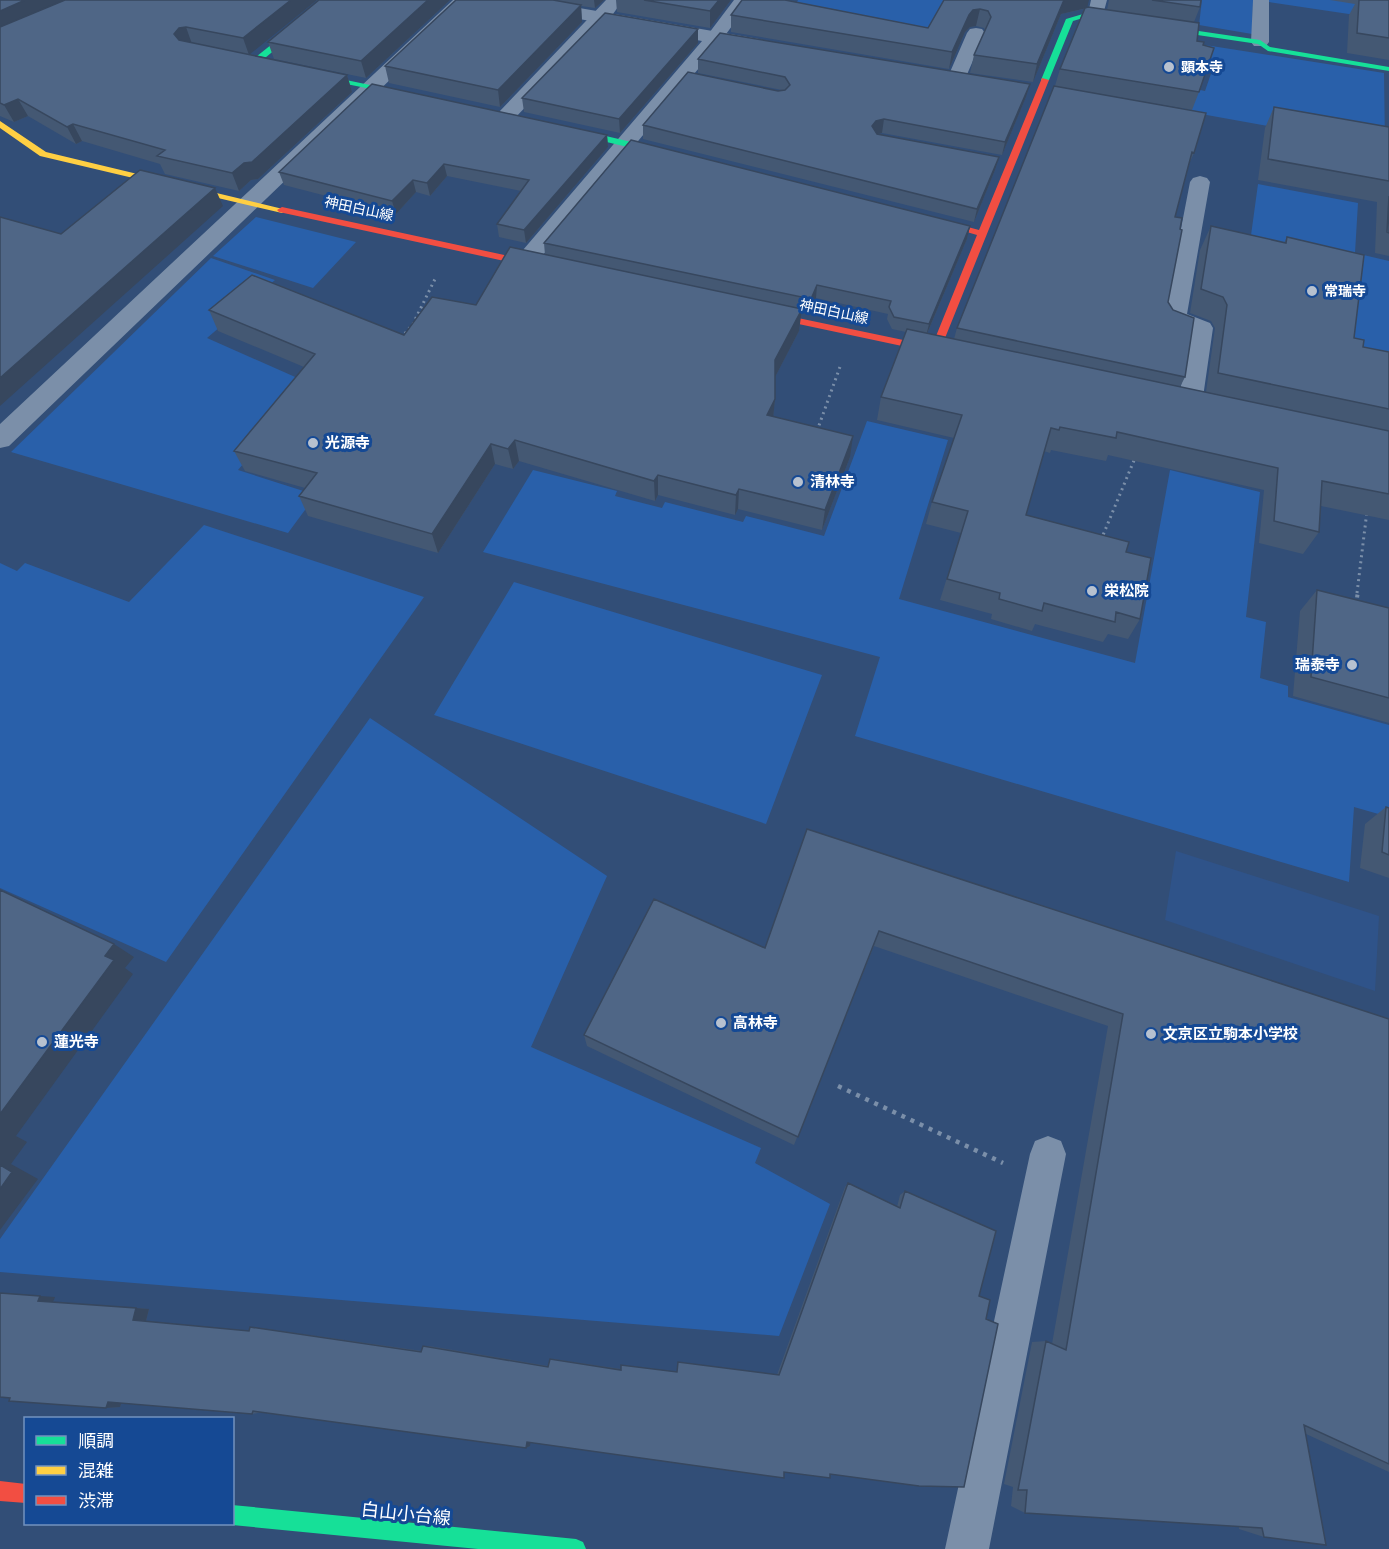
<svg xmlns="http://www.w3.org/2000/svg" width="1389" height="1549" font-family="'Fira Sans','Noto Sans JP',sans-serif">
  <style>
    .green { fill: #2960aa }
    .water { fill: #2f5389 }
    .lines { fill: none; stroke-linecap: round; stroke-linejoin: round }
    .path-far2 { stroke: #7b8fa9; stroke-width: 3; stroke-dasharray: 2 4; stroke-linecap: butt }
    .path-far1 { stroke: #7b8fa9; stroke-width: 4; stroke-dasharray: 3 4.5; stroke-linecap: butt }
    .path { stroke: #7b8fa9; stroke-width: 4.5; stroke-dasharray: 4 6; stroke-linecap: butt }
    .lane { fill: #7b8fa9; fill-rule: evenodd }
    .street { fill: #7b8fa9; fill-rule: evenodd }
    .fast { fill: #16e098; fill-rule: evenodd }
    .slow { fill: #ffcf43; fill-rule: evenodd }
    .jam { fill: #f24e42; fill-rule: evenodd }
    .wall { fill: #445873 }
    .shaded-wall { fill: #37475e }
    .building { fill: #4f6686; stroke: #37475e; stroke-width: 1.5 }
    .poi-dot { fill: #b7c1cf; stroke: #154994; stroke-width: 2 }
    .labels { text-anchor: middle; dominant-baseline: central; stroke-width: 6; stroke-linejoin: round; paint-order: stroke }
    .far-poi-label { font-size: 14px; font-weight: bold; fill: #fff; stroke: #154994; text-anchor: start }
    .far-street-label { font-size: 14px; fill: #fff; stroke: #154994 }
    .poi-label { font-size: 15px; font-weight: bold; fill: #fff; stroke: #154994; text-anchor: start }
    .near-street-label { font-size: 18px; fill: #fff; stroke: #154994 }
  </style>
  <rect width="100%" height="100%" fill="#324e77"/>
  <path class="green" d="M798,0H946L924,43L789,17Z
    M1202,0H1253L1252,34L1199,25Z
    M1269,0H1389V20L1269,2Z
    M1078,25L1384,73L1385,147L1179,110L1186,87L1205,91L1215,62L1136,46Z
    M1258,184L1358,203L1355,253L1389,261V371L1249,250Z
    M256,217L356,242L313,288L213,256Z
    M211,258L275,280L207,338L311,384L238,470L316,495L288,533L11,452Z
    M867,421L948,440L899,599L1135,663L1170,470L1260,492L1246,617L1266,622L1260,678L1288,686V697L1389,725V817L1354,807L1349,882L855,736L880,657L483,552L533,470L617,491L615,496L662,508L665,502L743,522L746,516L824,536Z
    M204,525L424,597L166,962L0,888V563L17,571L25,563L129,602Z
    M514,582L822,675L766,824L434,715Z
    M370,718L607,876L531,1047L761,1148L755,1163L830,1204L779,1336L0,1272V1239Z"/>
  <path class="water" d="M1176,851L1379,916L1375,991L1165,920Z"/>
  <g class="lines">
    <path class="path-far2" d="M401,338L413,324L436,277
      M817,431L841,364
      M1101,540L1135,458
      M1357,593L1367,511"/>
    <path class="path-far1" d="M1356,605L1358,591"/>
    <path class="path" d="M838,1086L1003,1163"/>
    <path class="lane" d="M606,0H623L608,21L513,120H499L497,116L499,112Z
      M734,0H751L721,41H709L706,37Z
      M1091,0H1107L1101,22H1089L1087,18Z
      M1253,0H1269V42L1266,46H1254L1251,42Z
      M976,28L982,29L985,33L965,79L962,83H950L947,79L967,33L970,29Z
      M1200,176L1207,178L1210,182L1187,314L1210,323L1213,328L1202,404L1198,410L1190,412L1182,410L1178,404L1190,331L1167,322L1164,317L1190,182L1193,178Z
      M1048,1136L1061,1141L1066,1154L989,1549H945L1030,1154L1035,1141Z"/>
    <path class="street" d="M453,0H473L9,446L0,448V424Z
      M492,0H533L759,39L766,41L769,45L766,49L759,51L719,44L533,267L525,269L517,267L513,262L517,257L702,41L501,5L495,4Z"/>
    <path class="fast" d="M327,0H336L260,62L413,94H416V98L251,65V61Z
      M1083,14L1260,40L1270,47L1389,67V71L1268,51L1258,44L1083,18L1073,21L1049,80L1042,82L1041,80L1066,19Z
      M563,126L670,151L674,154L670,157L560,131L559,129Z
      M232,1505L576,1539L583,1542L586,1549H478L232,1525L229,1524H232Z"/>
    <path class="slow" d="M0,121L46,152L287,210L282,213L40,156L0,128Z"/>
    <path class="jam" d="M1042,78L1049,80L941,348L949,350V354L935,353L752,314V310L755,309L932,346L977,235L922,219L927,216L979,230Z
      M282,207L546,264L551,267L546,270L279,212L277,210Z
      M0,1481L26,1484V1503L0,1501Z"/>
  </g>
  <path class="wall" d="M0,0H317L249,54L347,75L352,92L258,179L251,180L239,191L165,174L160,164L82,141L76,144L28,116L14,122L0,116Z
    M319,0H450L366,78L274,59L268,42Z
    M456,0H604L595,8L581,6L582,22L500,107L389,83L385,66Z
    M616,0H731L710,28L617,12Z
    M944,0L1087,7L1107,10L1109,0H1201L1200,7L1194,22L1197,41L1203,45L1199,92L1192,110L1059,87L1194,153L1188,166L1175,217L1168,302L1185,377L1180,387L1206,392L1215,328L1211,321L1190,313L1200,250L1211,226L1284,243L1287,237L1354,338L1363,347L1389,352V520L1321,506L1319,532L1303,554L1259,543L1264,490L1108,455L1106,461L1051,450L1050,453L1044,451L1026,515L1126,552L1140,619L1128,639L1108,634L1103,642L1035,624L1032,631L991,619L992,614L940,600L961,533L926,524L932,502L954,438L877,420L881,397L906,332L892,329L887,319L888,314L816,298L809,312L801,310L799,331L775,377V399L773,417L850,457L822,530L738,509L735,515L658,495L655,501L519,461L513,469L495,464L438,553L308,516L299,496L305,488L245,471L234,451L304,367L218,331L209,310L404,335L476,305L545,255L544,243L970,226L967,239L927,334L954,339L957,328L1055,86L1060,69L1084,9L1061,14L1033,82L970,73L974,55L985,30L984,28L976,26L970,27L965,32L949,69L731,32V15L791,1L928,28Z
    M1330,0H1389V60L1347,53L1349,15L1355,4Z
    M698,29V43L620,133L524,112L522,98Z
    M698,59L1030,84L1026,97L1002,155L882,133L878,134L999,157L995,170L974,222L643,139V125L782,90L698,73Z
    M1274,107L1389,127V256L1375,253L1377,202L1258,180L1265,128Z
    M607,135L608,147L526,243L499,237L497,224L521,191L447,176L430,196L416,192L396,214L284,185L279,172Z
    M1317,590L1389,608V723L1293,696L1300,611Z
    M1386,807L1389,808V878L1360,868L1365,824Z
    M807,829L1389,1019V1472L1306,1434L1264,1537L1239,1529V1527L1025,1513L1011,1506L1013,1487L1004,1484L1032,1342L1046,1341L1052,1344L1108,1026L874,946L794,1145L587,1046L584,1035L765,948Z
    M848,1183L897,1207L900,1195L905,1191L830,1474L530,1442V1446L526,1448L263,1412L252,1414L121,1403L120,1407L106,1408L9,1401L55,1297L53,1302L149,1309L146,1321L249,1331L250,1327L260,1328L422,1351L423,1346H429L548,1366L550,1359H553L621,1369V1365H623L677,1372L777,1375L845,1187Z"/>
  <path class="shaded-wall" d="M25,0H73L0,32V11Z
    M291,0H317L249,55L243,38Z
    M428,0H450L366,78L361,61Z
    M594,0H604L595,8Z
    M719,0H731L710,28V11Z
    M1064,0H1089L1087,8L1061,14L1033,82L1037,64Z
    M581,5L582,22L500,107L498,90Z
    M980,9L976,26L970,27L965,32L949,69L952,52L969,15L973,10Z
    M186,27L192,44L181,51L174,34L179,28Z
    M698,29V43L620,133L619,119Z
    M347,75L352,92L258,179L251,180L239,191L232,173Z
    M1030,84L1026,97L1002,155L1005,142Z
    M18,99L28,116L14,122L4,105Z
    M884,119L882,133L874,135L872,126L876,121Z
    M73,124L82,141L76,144L67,127Z
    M607,135L608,147L526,243L524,230Z
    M999,157L995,170L974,222L977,209Z
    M444,164L447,176L430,196L427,183Z
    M413,180L416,192L396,214L392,201Z
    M215,188L223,206L0,406V378Z
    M970,226L967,239L926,336L929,324Z
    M817,285L816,298L809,312L811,299Z
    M802,309L799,331L773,381L775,360Z
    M775,399L773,419L767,415Z
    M853,436L850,457L822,530L825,510Z
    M515,440L519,461L513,469L508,449Z
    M491,444L495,464L438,553L432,534Z
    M658,475V495L655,501L654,481Z
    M739,489L738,509L735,515L736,495Z
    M114,944L134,957L125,968L133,974L16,1136L27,1142L11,1164L38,1179L0,1230V1114L105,956Z
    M40,1296L55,1297L53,1302L38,1301Z
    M136,1308L149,1309L146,1321L133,1320Z
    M122,1401L120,1407L106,1408L108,1402Z
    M531,1439L530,1446L526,1448L527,1442Z"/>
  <path class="building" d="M0,0H25L0,11Z
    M65,0H291L243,38L186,27L179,28L174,34L179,40L347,75L252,162L244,163L232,173L157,156L165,150L73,124L67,127L18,99L4,105L0,103V27Z
    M319,0H428L361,61L268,42Z
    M456,0H553L581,5L498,90L385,66Z
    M644,0H719L710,11Z
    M742,0H785L928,28L944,0H1064L1037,64L974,55L991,17L988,11L980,9L973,10L969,15L952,52L731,15Z
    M1152,0H1201L1200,7Z
    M1359,0H1389V38L1357,33Z
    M1088,7L1199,23L1197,41L1204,42L1203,45L1214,48L1199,92L1060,69L1085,8Z
    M605,13L698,29L619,119L522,98Z
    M720,33L1030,84L1005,142L884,119L876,121L872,126L877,134L999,157L977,209L643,125L688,72L778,91L785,90L790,85L785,77L698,59Z
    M372,84L607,135L524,230L497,224L529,180L444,164L427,183L413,180L392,201L279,172Z
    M1054,86L1206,113L1194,153L1192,152L1175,217L1182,218L1180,229L1182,230L1168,302L1173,310L1194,318L1185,377L957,328Z
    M1274,107L1389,127V181L1268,159Z
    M631,140L970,226L929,324L894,317L889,307L891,301L817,285L811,299L544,243Z
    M140,170L215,188L0,378V217L61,234Z
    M1389,196V233L1387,232Z
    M1211,226L1286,243L1287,237L1364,255L1354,338L1364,340L1363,347L1389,352V409L1218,373L1227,305L1223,297L1201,289Z
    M510,247L802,309L775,360V399L767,415L853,436L825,510L739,489L736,495L658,475L654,481L515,440L508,449L491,444L432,534L299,496L317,473L234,451L315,354L209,310L252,275L404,335L432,297L476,305Z
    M907,329L1389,431V494L1322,481L1319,532L1274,521L1278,468L1117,432L1116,438L1060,427L1059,430L1051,428L1026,515L1129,542L1126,552L1151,558L1140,619L1116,612L1115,622L1044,603L1042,611L999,599L1000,593L947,579L968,511L932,502L962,415L881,397Z
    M1317,590L1389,608V698L1311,677Z
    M1386,807L1389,808V855L1382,852Z
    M807,829L1389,1019V1464L1304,1425L1326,1545L1264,1537L1262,1528L1025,1513L1027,1490H1018L1046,1341L1066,1350L1123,1014L879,931L798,1137L584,1035L654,899L765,948Z
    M0,890L114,944L105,956L114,960L0,1114Z
    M0,1165L12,1172L0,1189Z
    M848,1183L900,1208L905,1191L996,1231L979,1296L990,1300L986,1319L998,1324L964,1487L919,1486L830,1474V1478L784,1472V1478L527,1442L526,1448L253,1411L252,1414L108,1402L106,1408L9,1401L10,1398L0,1397V1293L40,1296L38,1301L136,1308L133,1320L249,1331L250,1327L421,1352L423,1346L548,1367L550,1359L621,1370V1365L677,1372L678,1362L779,1375Z"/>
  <g class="poi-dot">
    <circle cx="1169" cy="67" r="6"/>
    <circle cx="1312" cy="291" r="6"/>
    <circle cx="313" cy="443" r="6"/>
    <circle cx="798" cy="482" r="6"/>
    <circle cx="1092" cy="591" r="6"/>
    <circle cx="1352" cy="665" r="6"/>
    <circle cx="721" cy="1023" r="6"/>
    <circle cx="1151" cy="1034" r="6"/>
    <circle cx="42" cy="1042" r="6"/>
  </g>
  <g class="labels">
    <g class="far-poi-label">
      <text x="1181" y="67">顕本寺</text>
      <text x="1324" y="291">常瑞寺</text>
    </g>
    <g class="far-street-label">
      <text transform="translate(359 209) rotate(12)">神田白山線</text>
      <text transform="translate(834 312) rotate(12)">神田白山線</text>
    </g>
    <g class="poi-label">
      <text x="325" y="443">光源寺</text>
      <text x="810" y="482">清林寺</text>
      <text x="1104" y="591">栄松院</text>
      <text x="1340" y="665" text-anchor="end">瑞泰寺</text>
      <text x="733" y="1023">高林寺</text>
      <text x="1163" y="1034">文京区立駒本小学校</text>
      <text x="54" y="1042">蓮光寺</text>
    </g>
    <g class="near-street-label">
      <text transform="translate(406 1514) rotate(6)">白山小台線</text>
    </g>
  </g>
  <rect x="24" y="1417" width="210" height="108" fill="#154994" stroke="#7392bf" stroke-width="1.5"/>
  <rect x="36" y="1436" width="30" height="9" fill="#16e098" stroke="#7392bf" stroke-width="1.5"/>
  <text x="78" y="1447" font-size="18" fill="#ffffff">順調</text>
  <rect x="36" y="1466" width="30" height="9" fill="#ffcf43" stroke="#7392bf" stroke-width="1.5"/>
  <text x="78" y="1477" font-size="18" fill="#ffffff">混雑</text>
  <rect x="36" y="1496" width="30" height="9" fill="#f24e42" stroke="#7392bf" stroke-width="1.5"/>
  <text x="78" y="1507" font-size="18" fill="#ffffff">渋滞</text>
</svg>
